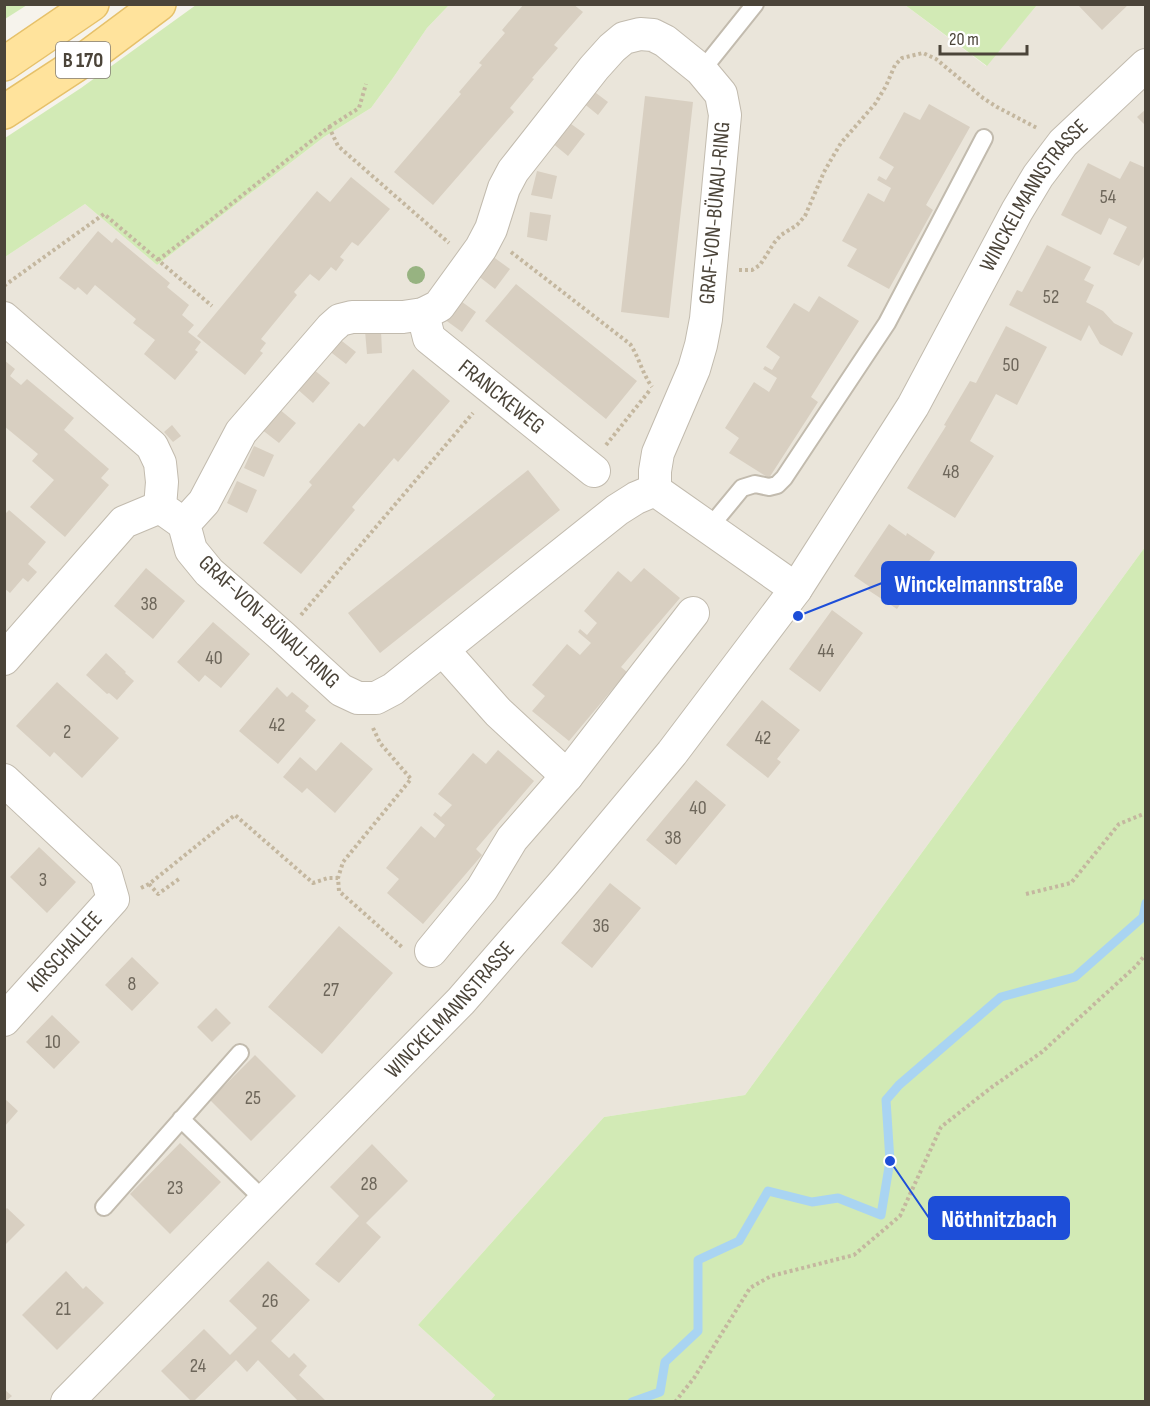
<svg xmlns="http://www.w3.org/2000/svg" width="1150" height="1406" font-family="'Sofia Sans Condensed',sans-serif">
  <style>
    .residential { fill: #eae5da }
    .green { fill: #d2eab5 }
    .lines { fill: none; stroke-linecap: round; stroke-linejoin: round }
    .stream { stroke: #a9d4f2; stroke-width: 9 }
    .building { fill: #d8cfc1 }
    .service-casing { stroke: #c2bbae; stroke-width: 20 }
    .minor-casing { stroke: #c2bbae; stroke-width: 34 }
    .primary-casing { stroke: #e6c16a; stroke-width: 36 }
    .path { stroke: #c4b79f; stroke-width: 4; stroke-dasharray: 3 3; stroke-linecap: butt }
    .service { stroke: #fff; stroke-width: 16 }
    .minor { stroke: #fff; stroke-width: 32 }
    .primary { stroke: #ffe39c; stroke-width: 33 }
    .tree { fill: #97b381 }
    .labels { text-anchor: middle; dominant-baseline: central; stroke-width: 4.5; stroke-linejoin: round; paint-order: stroke }
    .number-label { font-size: 20px; fill: #6e675b }
    .shield { fill: #fff; stroke: #817c74; stroke-width: 1.5 }
    .shield-label { font-size: 21px; font-weight: bold; fill: #4b4439 }
    .street-label { font-size: 22px; fill: #4b4439; stroke: #fff }
    .leader { fill: none; stroke: #1d4ed8; stroke-width: 2 }
    .callout-dot { fill: #1d4ed8; stroke: #fff; stroke-width: 2 }
    .callout { fill: #1d4ed8; stroke: #1d4ed8; stroke-width: 2 }
    .callout-label { font-size: 24px; text-anchor: middle; font-weight: bold; fill: #fff }
  </style>
  <rect width="100%" height="100%" fill="#f6f3ec"/>
  <path class="residential" d="M449,5H905L986,66L1037,5H1145V547L745,1095L604,1117L418,1325L495,1395L490,1401H5V257L85,204L157,265L324,137L371,108L393,78L427,28Z"/>
  <path class="green" d="M5,4H27V5L5,19Z
    M196,5H449L427,28L393,78L371,108L324,137L157,265L85,204L5,257V138L81,88Z
    M905,5H1037L987,66Z
    M1145,547V1401H490L495,1395L418,1325L604,1117L745,1095Z"/>
  <g class="lines">
    <path class="stream" d="M632,1402L660,1392L665,1362L698,1331V1260L739,1241L768,1191L812,1202L838,1198L881,1215L890,1161L886,1100L899,1085L1001,997L1075,977L1143,917L1146,903"/>
  </g>
  <path class="building" d="M524,4H573L583,12L554,45L558,48L532,78L534,79L510,108L514,112L433,205L394,172L461,94L459,92L482,65L479,63L505,33L502,30Z
    M1077,4H1129L1102,30Z
    M592,90L608,102L598,115L582,102Z
    M645,96L693,102L669,318L621,312Z
    M929,104L970,127L926,205L933,210L889,289L847,266L857,249L842,241L868,193L884,202L891,188L877,180L879,176L886,180L894,167L879,158L904,112L920,120Z
    M1146,109V126L1137,117Z
    M567,121L585,134L568,156L551,142Z
    M1130,161L1146,168V253L1139,266L1113,254L1127,227L1109,218L1101,235L1061,215L1088,163L1120,179Z
    M537,171L557,176L552,199L531,195Z
    M351,177L390,209L358,246L352,242L340,257L344,260L336,271L331,267L319,281L310,274L294,292L297,295L261,339L266,343L260,351L263,353L245,375L197,336L317,191L330,202Z
    M530,212L551,215L547,241L527,237Z
    M98,231L112,243L116,238L170,283L167,287L189,305L182,315L194,325L188,332L201,342L195,350L198,352L175,380L144,354L155,340L133,323L136,319L95,285L87,295L78,287L75,290L59,278Z
    M1047,245L1091,267L1084,280L1094,285L1086,302L1103,311L1114,323L1133,333L1122,356L1100,344L1089,325L1081,341L1009,305L1017,290L1022,292Z
    M492,256L510,269L495,289L477,275Z
    M516,284L637,381L606,419L485,321Z
    M819,296L859,321L811,397L818,402L769,478L729,453L739,438L725,428L754,382L769,392L777,378L763,369L765,366L772,370L780,357L766,347L794,303L809,312Z
    M458,299L476,312L462,332L444,319Z
    M1006,326L1047,347L1017,405L996,394L970,441L994,456L955,518L907,488L946,426L944,425L970,381L976,383Z
    M381,330L382,353L367,354L365,331Z
    M338,338L356,352L346,364L328,350Z
    M4,360L15,369L10,376L21,385L27,379L74,418L64,430L109,469L101,478L109,485L65,537L30,507L54,480L32,461L38,454L4,426Z
    M313,369L330,383L313,403L296,388Z
    M413,369L450,401L398,462L394,458L352,507L355,510L301,574L263,543L312,485L309,482L359,423L364,427Z
    M279,409L296,423L279,443L261,429Z
    M172,425L181,436L173,442L164,432Z
    M254,446L274,455L264,477L244,468Z
    M528,470L560,510L380,653L348,613Z
    M237,481L257,490L247,513L227,503Z
    M9,510L46,542L28,564L37,572L28,582L23,578L10,593L4,588V515Z
    M889,524L906,536L907,533L935,552L925,568L929,570L913,594L909,591L897,609L868,590L870,587L854,576Z
    M146,568L185,601L153,639L114,606Z
    M644,568L680,598L621,667L627,672L569,741L532,711L545,696L532,685L567,644L580,655L591,643L578,632L580,629L587,635L597,623L584,611L618,571L631,582Z
    M832,610L863,633L820,692L789,669Z
    M213,622L250,654L221,688L205,675L199,682L177,662Z
    M106,653L126,672L125,673L134,681L117,700L109,693L107,694L86,675Z
    M57,682L119,738L82,778L54,752L50,757L16,726Z
    M277,687L287,697L292,692L309,706L305,711L316,720L278,764L239,731Z
    M762,700L800,730L777,759L781,762L768,778L726,745Z
    M341,742L373,769L335,813L307,788L302,793L283,777L300,757L316,771Z
    M498,750L534,781L476,849L482,855L423,924L387,893L399,879L386,868L421,826L435,838L445,825L433,815L435,812L441,817L452,805L438,794L473,753L486,764Z
    M696,780L726,805L676,865L646,840Z
    M39,847L76,882L47,913L10,877Z
    M610,883L641,908L592,968L561,943Z
    M339,926L393,973L322,1054L268,1007Z
    M132,957L159,983L132,1011L105,985Z
    M216,1008L231,1023L212,1042L197,1027Z
    M52,1015L80,1042L54,1069L26,1042Z
    M255,1055L296,1096L251,1141L210,1100Z
    M4,1098L18,1111L4,1127Z
    M180,1143L221,1182L170,1234L130,1194Z
    M372,1144L408,1181L366,1223L381,1237L339,1283L315,1264L359,1216L330,1187Z
    M7,1208L25,1225L4,1246V1211Z
    M268,1261L310,1300L271,1341L289,1358L294,1353L307,1366L299,1375L326,1401H298L258,1360L247,1372L236,1360L194,1401H191L161,1371L204,1329L230,1355L257,1328L229,1301Z
    M66,1271L83,1289L86,1286L104,1303L57,1350L22,1315Z
    M4,1389L12,1396L6,1401H4Z"/>
  <g class="lines">
    <defs>
      <path id="service" d="M701,70L711,59L755,4
        M709,528L742,488L755,484L769,487L777,485L784,478L887,323L984,138
        M181,1119L264,1200
        M104,1207L240,1053"/>
      <g id="minor">
        <path d="M640,34L653,35L665,41L701,70L721,94L725,115L706,319L701,345L694,369L658,453L655,471V490L636,498L617,510L393,689L376,698H358L341,690L282,636L209,572L191,550L184,524L204,502L241,432L331,328L340,320L352,317H403L423,314L439,306L481,248L491,229L504,188L513,171L594,68L612,48L624,38Z"/>
        <path id="s1" d="M423,314L429,338L594,471"/>
        <path d="M4,318L152,446L160,463L162,482L160,507L184,524"/>
        <path d="M655,490L796,589"/>
        <path d="M443,650L498,712L567,776"/>
        <path d="M4,659L124,522L160,507"/>
        <path d="M4,780L106,875L113,899L4,1020"/>
        <path d="M431,951L482,889L512,839L567,776L693,613"/>
        <path id="s2" d="M67,1402L461,1001L566,880L672,753L796,589L913,406L1017,211L1038,176L1063,143L1146,65"/>
      </g>
      <path id="primary" d="M4,64L92,4
        M4,112L88,57L159,4"/>
    </defs>
    <use href="#service" class="service-casing"/>
    <use href="#minor" class="minor-casing"/>
    <use href="#primary" class="primary-casing"/>
    <path class="path" d="M329,127L359,108L366,84
      M511,252L630,344C639,357 642,373 652,387
      M158,260L212,219L329,127L338,146L449,243
      M739,270H752L760,265L774,243L781,235L797,225L805,216L824,172L832,158L841,143L875,104L886,86L895,65L902,58L923,53L936,59L983,98L997,107L1037,128
      M4,286L104,214L212,306
      M606,445L650,390
      M301,615L473,413
      M373,728L380,743L411,779L343,862L338,878L339,891L403,948
      M149,884L158,894L179,879
      M141,888L149,884L235,815L313,883L328,878H338
      M1026,894L1071,883L1119,824L1146,813
      M675,1402L694,1378L750,1288L771,1276L854,1255L900,1216L941,1127L992,1087L1042,1052L1136,966L1146,954"/>
    <use href="#service" class="service"/>
    <use href="#minor" class="minor"/>
    <use href="#primary" class="primary"/>
  </g>
  <circle class="tree" cx="416" cy="275" r="9"/>
  <g class="labels">
    <g class="number-label">
      <text x="1108" y="197">54</text>
      <text x="1051" y="297">52</text>
      <text x="1011" y="365">50</text>
      <text x="951" y="472">48</text>
      <text x="149" y="604">38</text>
      <text x="826" y="651">44</text>
      <text x="214" y="658">40</text>
      <text x="277" y="725">42</text>
      <text x="67" y="732">2</text>
      <text x="763" y="738">42</text>
      <text x="698" y="808">40</text>
      <text x="673" y="838">38</text>
      <text x="43" y="880">3</text>
      <text x="601" y="926">36</text>
      <text x="132" y="984">8</text>
      <text x="331" y="990">27</text>
      <text x="53" y="1042">10</text>
      <text x="253" y="1098">25</text>
      <text x="369" y="1184">28</text>
      <text x="175" y="1188">23</text>
      <text x="270" y="1301">26</text>
      <text x="63" y="1309">21</text>
      <text x="198" y="1366">24</text>
    </g>
    <rect class="shield" x="56" y="42" width="54" height="36" rx="4.5"/>
    <g class="shield-label">
      <text x="83" y="60">B 170</text>
    </g>
    <g class="street-label">
      <text stroke="none"><textPath href="#s2" startOffset="1554">WINCKELMANNSTRASSE</textPath></text>
      <text transform="translate(715 213) rotate(-85)">GRAF-VON-BÜNAU-RING</text>
      <text stroke="none"><textPath href="#s1" startOffset="118">FRANCKEWEG</textPath></text>
      <text transform="translate(269 622) rotate(43)">GRAF-VON-BÜNAU-RING</text>
      <text transform="translate(65 952) rotate(-48)">KIRSCHALLEE</text>
      <text stroke="none"><textPath href="#s2" startOffset="548">WINCKELMANNSTRASSE</textPath></text>
    </g>
  </g>
  <path class="leader" d="M798 616L882 583M890 1161L929 1218"/>
  <g class="callout-dot">
    <circle cx="798" cy="616" r="6"/>
    <circle cx="890" cy="1161" r="6"/>
  </g>
  <g class="callout">
    <rect x="882" y="562" width="194" height="42" rx="6"/>
    <rect x="929" y="1197" width="140" height="42" rx="6"/>
  </g>
  <g class="callout-label">
    <text x="979" y="592">Winckelmannstraße</text>
    <text x="999" y="1227">Nöthnitzbach</text>
  </g>
  <rect width="1150" height="1406" fill="none" stroke="#4b4439" stroke-width="12"/>
  <path d="M940 45v9h87v-9" fill="none" stroke="#4b4439" stroke-width="3"/>
  <text x="949" y="45" font-size="18" fill="#4b4439" stroke="#ffffff" stroke-width="4.5" paint-order="stroke">20 m</text>
</svg>
